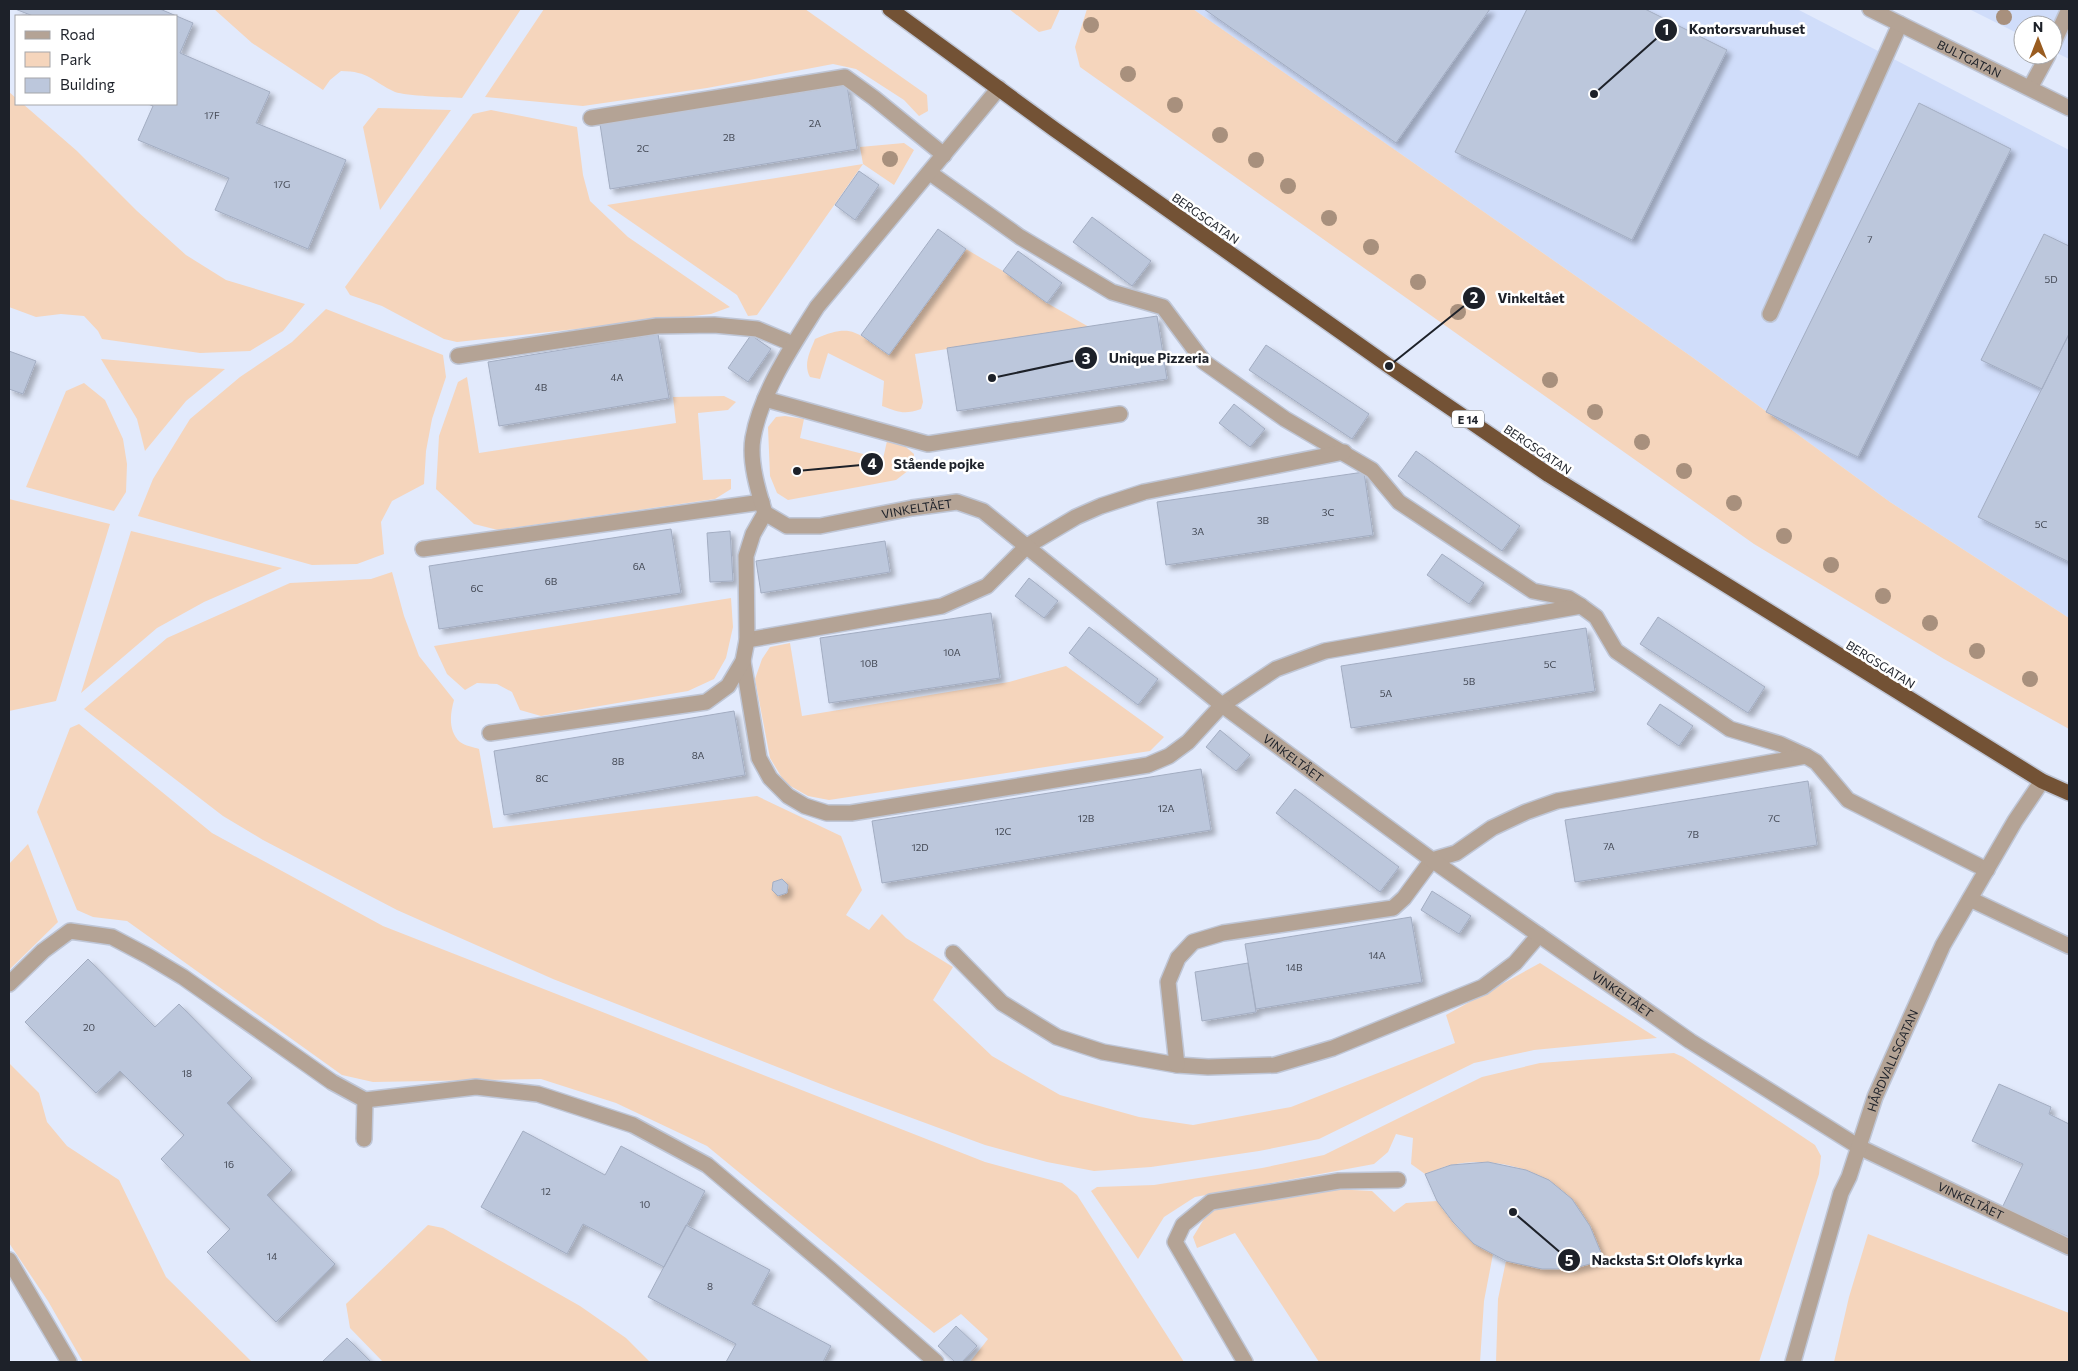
<svg xmlns="http://www.w3.org/2000/svg" width="2078" height="1371" font-family="Commissioner,sans-serif">
  <style>
    .built { fill: #d0ddfa }
    .green { fill: #f5d5bc }
    .building { fill: #bcc7dc; stroke: #a3adc2; filter: url(#shadow) }
    .lines { fill: none; stroke-linecap: round; stroke-linejoin: round }
    .lane-casing { stroke: #bfc6d6; stroke-width: 18 }
    .street-casing { stroke: #bfc6d6; stroke-width: 18 }
    .highway-casing { stroke: #bfc6d6; stroke-width: 18 }
    .lane { stroke: #b4a395; stroke-width: 15 }
    .street { stroke: #b4a395; stroke-width: 15 }
    .highway { stroke: #735235; stroke-width: 15 }
    .tree { fill: #a8907d }
    .labels { text-anchor: middle; dominant-baseline: central; stroke-width: 5; stroke-linejoin: round; paint-order: stroke }
    .number-label { font-size: 10px; fill: #454a56 }
    .shield { fill: #fff; stroke: #616469; stroke-width: 1 }
    .shield-label { font-size: 11px; font-weight: bold; fill: #1d2129 }
    .street-label { font-size: 12px; fill: #1d2129; stroke: #fff }
    .leader { fill: none; stroke: #1d2129; stroke-width: 2 }
    .callout-dot { fill: #1d2129; stroke: #fff; stroke-width: 2 }
    .mark-label { font-size: 15px; text-anchor: middle; font-weight: bold; fill: #fff }
    .callout-label { font-size: 14px; text-anchor: middle; font-weight: bold; fill: #1d2129; stroke: #fff; stroke-width: 5; stroke-linejoin: round; paint-order: stroke }
  </style>
  <defs>
    <filter id="shadow"><feDropShadow dx="4.5" dy="4.5" stdDeviation="2.5" flood-color="#0004"/></filter>
  </defs>
  <rect width="100%" height="100%" fill="#e2eafc"/>
  <path class="built" d="M1193,9H1797L2069,150V618L1890,502L1692,357Z
    M1969,9H2069V59L2053,51V25H2023V36Z"/>
  <path class="green" d="M214,9H521L462,98C448,97 406,96 395,92C373,82 369,71 341,71L330,80L323,90L252,43Z
    M544,9H805L927,95L928,111L919,116L904,100L856,69L833,64L707,88L583,106L485,97Z
    M1009,9H1060L1051,29L1039,32Z
    M1087,9H1193L1692,357L1890,502L2069,618V729L1944,659L1754,544L1080,67L1075,47Z
    M9,92L16,98V104H23L77,151L137,211L186,255L226,280L305,304L283,331L250,351L200,353L102,339L98,331L84,316L61,314L36,317L9,307Z
    M378,108L451,110L380,210L363,127Z
    M491,110L577,127L583,175L590,201L628,237L730,307L711,314L457,342L444,339L382,306L350,295L345,287L473,114Z
    M904,143L914,150L894,185L863,164L757,315L748,316L737,295L607,205L863,164L860,147Z
    M966,249L1003,271L1047,303L1089,327L915,354L923,402L921,409C904,415 898,412 882,406L884,381L828,353L820,379L810,377C803,364 810,352 815,339C855,321 857,335 889,355Z
    M326,309L443,355L446,377L432,419L426,451L424,484L392,501L381,522L384,554L357,564L312,565L138,516L153,479L190,419L240,377L292,342Z
    M101,359L225,369L186,401L145,451L137,419Z
    M467,377L479,453L676,423L673,397L724,396L736,402L728,410L698,413L703,480L731,479V489L715,499L498,530L474,524L436,489L439,436L458,382Z
    M84,383L105,400L123,439L127,464L126,492L114,511L26,487L66,391Z
    M785,416L804,419L800,438L883,459L887,441L901,443L914,454L913,467L896,480L788,500L777,493L770,476L768,427L776,417Z
    M9,499L110,524L56,701L9,711Z
    M131,531L282,568L204,602L157,628L81,693Z
    M392,572L404,616L419,656L454,700C450,714 448,731 460,742C465,746 474,747 479,749L493,828L757,796L841,836L862,890L846,915L869,930L882,914L906,938L953,967L933,1000L992,1056L1060,1095L1139,1117L1193,1125L1291,1107L1455,1043L1446,1015L1540,963L1657,1038L1534,1050L1474,1063L1319,1139L1259,1151L1151,1167L1094,1171L1047,1162L985,1145L836,1090L553,979L397,910L263,840L223,816L84,709L167,638L290,583L371,579Z
    M731,598L733,627L726,658L714,679L688,691L541,716L520,710L512,692L497,684L477,683L465,690L447,674L434,646Z
    M790,643L802,716L1009,682L1066,666L1164,737L1150,751L829,800L808,796L785,783L770,758L755,679L762,659L770,647Z
    M79,724L212,833L383,926L985,1162L1062,1183L1077,1195L1184,1362H970L988,1339L961,1314L934,1333L707,1146L616,1103L541,1079L373,1082L342,1075L127,921L93,917L77,910L37,812L70,728Z
    M28,844L58,922L9,970V864Z
    M1674,1053L1683,1057L1815,1145L1821,1156L1819,1174L1759,1362H1496L1498,1299L1506,1261L1542,1269H1572L1603,1259C1595,1238 1587,1216 1571,1199C1542,1168 1492,1156 1451,1165C1442,1167 1434,1171 1425,1174L1411,1164L1413,1138L1396,1134L1388,1152L1374,1164L1195,1197L1164,1217L1138,1259L1091,1191L1097,1187L1154,1185L1262,1168L1324,1155L1482,1077L1540,1063Z
    M9,1063L39,1093L47,1122L67,1146L119,1180L166,1277L252,1362H83L48,1301L9,1243Z
    M1333,1189L1372,1191L1394,1212L1406,1203L1437,1201C1455,1226 1465,1240 1493,1254L1484,1301L1480,1362H1319L1235,1233L1197,1248L1193,1237L1207,1214L1226,1204Z
    M428,1225L443,1228L580,1306L626,1338L650,1362H383L350,1328L346,1304Z
    M1868,1234L2069,1313V1362H1834L1849,1297Z"/>
  <path class="building" d="M15,9H160L193,23L180,53L270,92L256,123L346,160L308,249L215,210L229,178L138,140L153,106L148,104H176V16H33Z
    M1204,9H1490L1396,143Z
    M1527,9H1645L1727,50L1632,240L1455,152Z
    M847,85L857,149L610,189L600,124Z
    M1919,103L2011,149L1858,457L1766,412Z
    M859,171L879,185L855,220L835,205Z
    M1092,217L1151,261L1132,286L1073,242Z
    M938,229L966,249L889,355L861,335Z
    M2044,234L2069,246V334L2042,389L1981,360Z
    M1018,251L1062,283L1047,303L1003,271Z
    M1157,316L1167,379L957,411L947,348Z
    M658,334L669,398L499,426L488,362Z
    M2069,334V562L1978,517Z
    M751,335L771,349L748,382L728,368Z
    M1266,345L1369,414L1352,439L1249,370Z
    M9,351L36,361L23,394L9,389Z
    M1234,404L1265,429L1250,447L1219,423Z
    M1416,451L1520,526L1502,551L1398,476Z
    M1364,472L1373,535L1166,565L1157,502Z
    M671,529L681,593L439,629L429,566Z
    M730,531L733,581L710,582L707,533Z
    M885,541L890,572L761,593L756,561Z
    M1442,554L1484,583L1469,604L1427,575Z
    M1029,578L1058,601L1044,618L1015,596Z
    M991,613L1000,678L829,703L820,638Z
    M1658,617L1765,687L1748,713L1640,644Z
    M1089,627L1158,679L1138,705L1069,653Z
    M1586,628L1595,691L1351,728L1341,666Z
    M1660,704L1693,726L1679,746L1647,724Z
    M734,711L745,775L504,815L494,751Z
    M1220,730L1250,755L1236,771L1206,747Z
    M1201,769L1211,830L882,883L872,821Z
    M1808,781L1817,845L1575,882L1565,820Z
    M1295,789L1399,867L1380,892L1276,813Z
    M782,879L788,885L787,893L778,896L772,890L773,882Z
    M1432,891L1471,916L1459,934L1421,910Z
    M1411,917L1422,982L1256,1009L1245,944Z
    M88,959L155,1027L179,1004L252,1078L227,1103L292,1170L267,1195L335,1264L276,1322L207,1252L230,1229L161,1159L184,1135L120,1071L96,1093L25,1022Z
    M1248,963L1256,1012L1202,1021L1195,972Z
    M1999,1084L2051,1107L2049,1114L2069,1124V1237L2002,1208L2023,1164L1972,1141Z
    M523,1131L605,1175L621,1146L705,1191L664,1267L583,1224L567,1254L481,1207Z
    M1488,1162L1526,1170L1549,1180L1572,1199L1590,1226L1604,1260L1572,1269H1542L1506,1261L1474,1244L1453,1222L1437,1201L1425,1174L1451,1165Z
    M686,1225L770,1270L752,1304L831,1346L823,1362H726L736,1344L648,1297Z
    M956,1326L977,1346L962,1362H955L938,1346Z
    M347,1338L371,1362H322Z"/>
  <g class="lines">
    <defs>
      <g id="lane">
        <path d="M2053,44L2069,9"/>
        <path d="M2030,88L2048,55"/>
        <path d="M591,118L845,77L874,98L944,155"/>
        <path d="M930,173L1020,237L1112,292L1163,307L1204,362L1285,419L1372,470L1399,502L1533,591L1568,598L1581,606L1596,617L1616,651L1730,729L1780,744L1806,756L1816,762L1848,800L1987,870"/>
        <path d="M1770,314L1900,24"/>
        <path d="M458,356L657,326L714,325L757,329L793,344"/>
        <path d="M765,399L928,444L1120,414"/>
        <path d="M423,549L762,502"/>
        <path d="M747,640L942,606L987,586L1027,546L1076,517L1101,506L1144,492L1344,452"/>
        <path d="M743,661L759,758L770,778L788,796L805,806L827,813H851L1148,765L1169,756L1188,742L1222,705L1276,669L1325,651L1581,606"/>
        <path d="M490,733L706,702L728,686L743,661L747,640L746,556L753,534L765,513"/>
        <path d="M953,953L1002,1003L1057,1037L1103,1052L1177,1065L1208,1067L1275,1065L1333,1048L1483,987L1515,963L1539,935"/>
        <path d="M9,984L43,951L70,931L112,937L148,956L183,977L332,1082L365,1100L476,1087L538,1094L633,1125L707,1165L830,1269L936,1362"/>
        <path d="M1177,1065L1168,982L1178,958L1193,942L1223,933L1393,908L1404,898L1432,860L1456,853L1492,828L1526,812L1557,801L1806,756"/>
        <path d="M364,1139L365,1100"/>
        <path id="s1" d="M1859,1147L2069,1247"/>
        <path d="M9,1260L69,1362"/>
        <path d="M1245,1362L1175,1242L1183,1225L1211,1202L1339,1181L1398,1180"/>
      </g>
      <g id="street">
        <path id="s2" d="M1870,9L2069,108"/>
        <path id="s3" d="M999,88L817,307C793,345 761,392 753,438C749,461 758,491 765,513L787,526H820L912,508L957,502L983,511L1222,705L1432,860L1690,1041L1859,1147"/>
        <path d="M1970,899L2069,946"/>
        <path id="s4" d="M1793,1362L1841,1193L1849,1177L1875,1097L1943,945L2015,821L2042,781"/>
      </g>
      <path id="highway" d="M890,9L1054,129L1389,366L1549,475L2042,781L2069,793"/>
    </defs>
    <use href="#lane" class="lane-casing"/>
    <use href="#street" class="street-casing"/>
    <use href="#highway" class="highway-casing"/>
    <use href="#lane" class="lane"/>
    <use href="#street" class="street"/>
    <use href="#highway" class="highway"/>
  </g>
  <g class="tree">
    <circle cx="2004" cy="17" r="8"/>
    <circle cx="1091" cy="25" r="8"/>
    <circle cx="1128" cy="74" r="8"/>
    <circle cx="1175" cy="105" r="8"/>
    <circle cx="1220" cy="135" r="8"/>
    <circle cx="890" cy="159" r="8"/>
    <circle cx="1256" cy="160" r="8"/>
    <circle cx="1288" cy="186" r="8"/>
    <circle cx="1329" cy="218" r="8"/>
    <circle cx="1371" cy="247" r="8"/>
    <circle cx="1418" cy="282" r="8"/>
    <circle cx="1458" cy="312" r="8"/>
    <circle cx="1550" cy="380" r="8"/>
    <circle cx="1595" cy="412" r="8"/>
    <circle cx="1642" cy="442" r="8"/>
    <circle cx="1684" cy="471" r="8"/>
    <circle cx="1734" cy="503" r="8"/>
    <circle cx="1784" cy="536" r="8"/>
    <circle cx="1831" cy="565" r="8"/>
    <circle cx="1883" cy="596" r="8"/>
    <circle cx="1930" cy="623" r="8"/>
    <circle cx="1977" cy="651" r="8"/>
    <circle cx="2030" cy="679" r="8"/>
  </g>
  <g class="labels">
    <g class="number-label">
      <text x="212" y="115">17F</text>
      <text x="815" y="123">2A</text>
      <text x="729" y="137">2B</text>
      <text x="643" y="148">2C</text>
      <text x="282" y="184">17G</text>
      <text x="1870" y="239">7</text>
      <text x="2051" y="279">5D</text>
      <text x="617" y="377">4A</text>
      <text x="541" y="387">4B</text>
      <text x="1328" y="512">3C</text>
      <text x="1263" y="520">3B</text>
      <text x="2041" y="524">5C</text>
      <text x="1198" y="531">3A</text>
      <text x="639" y="566">6A</text>
      <text x="551" y="581">6B</text>
      <text x="477" y="588">6C</text>
      <text x="952" y="652">10A</text>
      <text x="869" y="663">10B</text>
      <text x="1550" y="664">5C</text>
      <text x="1469" y="681">5B</text>
      <text x="1386" y="693">5A</text>
      <text x="698" y="755">8A</text>
      <text x="618" y="761">8B</text>
      <text x="542" y="778">8C</text>
      <text x="1166" y="808">12A</text>
      <text x="1086" y="818">12B</text>
      <text x="1774" y="818">7C</text>
      <text x="1003" y="831">12C</text>
      <text x="1693" y="834">7B</text>
      <text x="1609" y="846">7A</text>
      <text x="920" y="847">12D</text>
      <text x="1377" y="955">14A</text>
      <text x="1294" y="967">14B</text>
      <text x="89" y="1027">20</text>
      <text x="187" y="1073">18</text>
      <text x="229" y="1164">16</text>
      <text x="546" y="1191">12</text>
      <text x="645" y="1204">10</text>
      <text x="272" y="1256">14</text>
      <text x="710" y="1286">8</text>
    </g>
    <rect class="shield" x="1452" y="410.5" width="32" height="17" rx="4"/>
    <g class="shield-label">
      <text x="1468" y="419">E 14</text>
    </g>
    <g class="street-label">
      <text stroke="none"><textPath href="#s2" startOffset="111">BULTGATAN</textPath></text>
      <text transform="translate(1206 218) rotate(35)">BERGSGATAN</text>
      <text transform="translate(1538 449) rotate(34)">BERGSGATAN</text>
      <text stroke="none"><textPath href="#s3" startOffset="665">VINKELTÅET</textPath></text>
      <text transform="translate(1881 664) rotate(32)">BERGSGATAN</text>
      <text stroke="none"><textPath href="#s3" startOffset="1130">VINKELTÅET</textPath></text>
      <text stroke="none"><textPath href="#s3" startOffset="1535">VINKELTÅET</textPath></text>
      <text stroke="none"><textPath href="#s4" startOffset="318">HÅRDVALLSGATAN</textPath></text>
      <text stroke="none"><textPath href="#s1" startOffset="124">VINKELTÅET</textPath></text>
    </g>
  </g>
  <path class="leader" d="M1594 94L1666 30M1389 366L1474 298M992 378L1086 358M797 471L872 464M1513 1212L1569 1260"/>
  <g class="callout-dot">
    <circle cx="1594" cy="94" r="5"/>
    <circle cx="1389" cy="366" r="5"/>
    <circle cx="992" cy="378" r="5"/>
    <circle cx="797" cy="471" r="5"/>
    <circle cx="1513" cy="1212" r="5"/>
    <circle cx="1666" cy="30" r="12"/>
    <circle cx="1474" cy="298" r="12"/>
    <circle cx="1086" cy="358" r="12"/>
    <circle cx="872" cy="464" r="12"/>
    <circle cx="1569" cy="1260" r="12"/>
  </g>
  <g class="mark-label">
    <text x="1666" y="35">1</text>
    <text x="1474" y="303">2</text>
    <text x="1086" y="364">3</text>
    <text x="872" y="469">4</text>
    <text x="1569" y="1266">5</text>
  </g>
  <g class="callout-label">
    <text x="1747" y="34">Kontorsvaruhuset</text>
    <text x="1531" y="303">Vinkeltået</text>
    <text x="1159" y="363">Unique Pizzeria</text>
    <text x="939" y="469">Stående pojke</text>
    <text x="1667" y="1265">Nacksta S:t Olofs kyrka</text>
  </g>
  <rect width="2078" height="1371" fill="none" stroke="#1d2129" stroke-width="20"/>
  <rect x="15" y="15" width="162" height="90" fill="#ffffff" stroke="#a5a6a9"/>
  <rect x="25" y="31" width="25" height="8" fill="#b4a395" stroke="#a5a6a9"/>
  <text x="60" y="40" font-size="15" fill="#1d2129">Road</text>
  <rect x="25" y="52" width="25" height="15" fill="#f5d5bc" stroke="#a5a6a9"/>
  <text x="60" y="65" font-size="15" fill="#1d2129">Park</text>
  <rect x="25" y="78" width="25" height="15" fill="#bcc7dc" stroke="#a5a6a9"/>
  <text x="60" y="90" font-size="15" fill="#1d2129">Building</text>
  <g transform="translate(2038 40)"><circle r="24" fill="#ffffff" stroke="#a5a6a9"/>
  <path d="M0-4L9 19L0 12L-9 19Z" fill="#995c20"/>
  <text y="-8" font-size="14" font-weight="bold" text-anchor="middle" fill="#1d2129">N</text>
  </g>
</svg>
